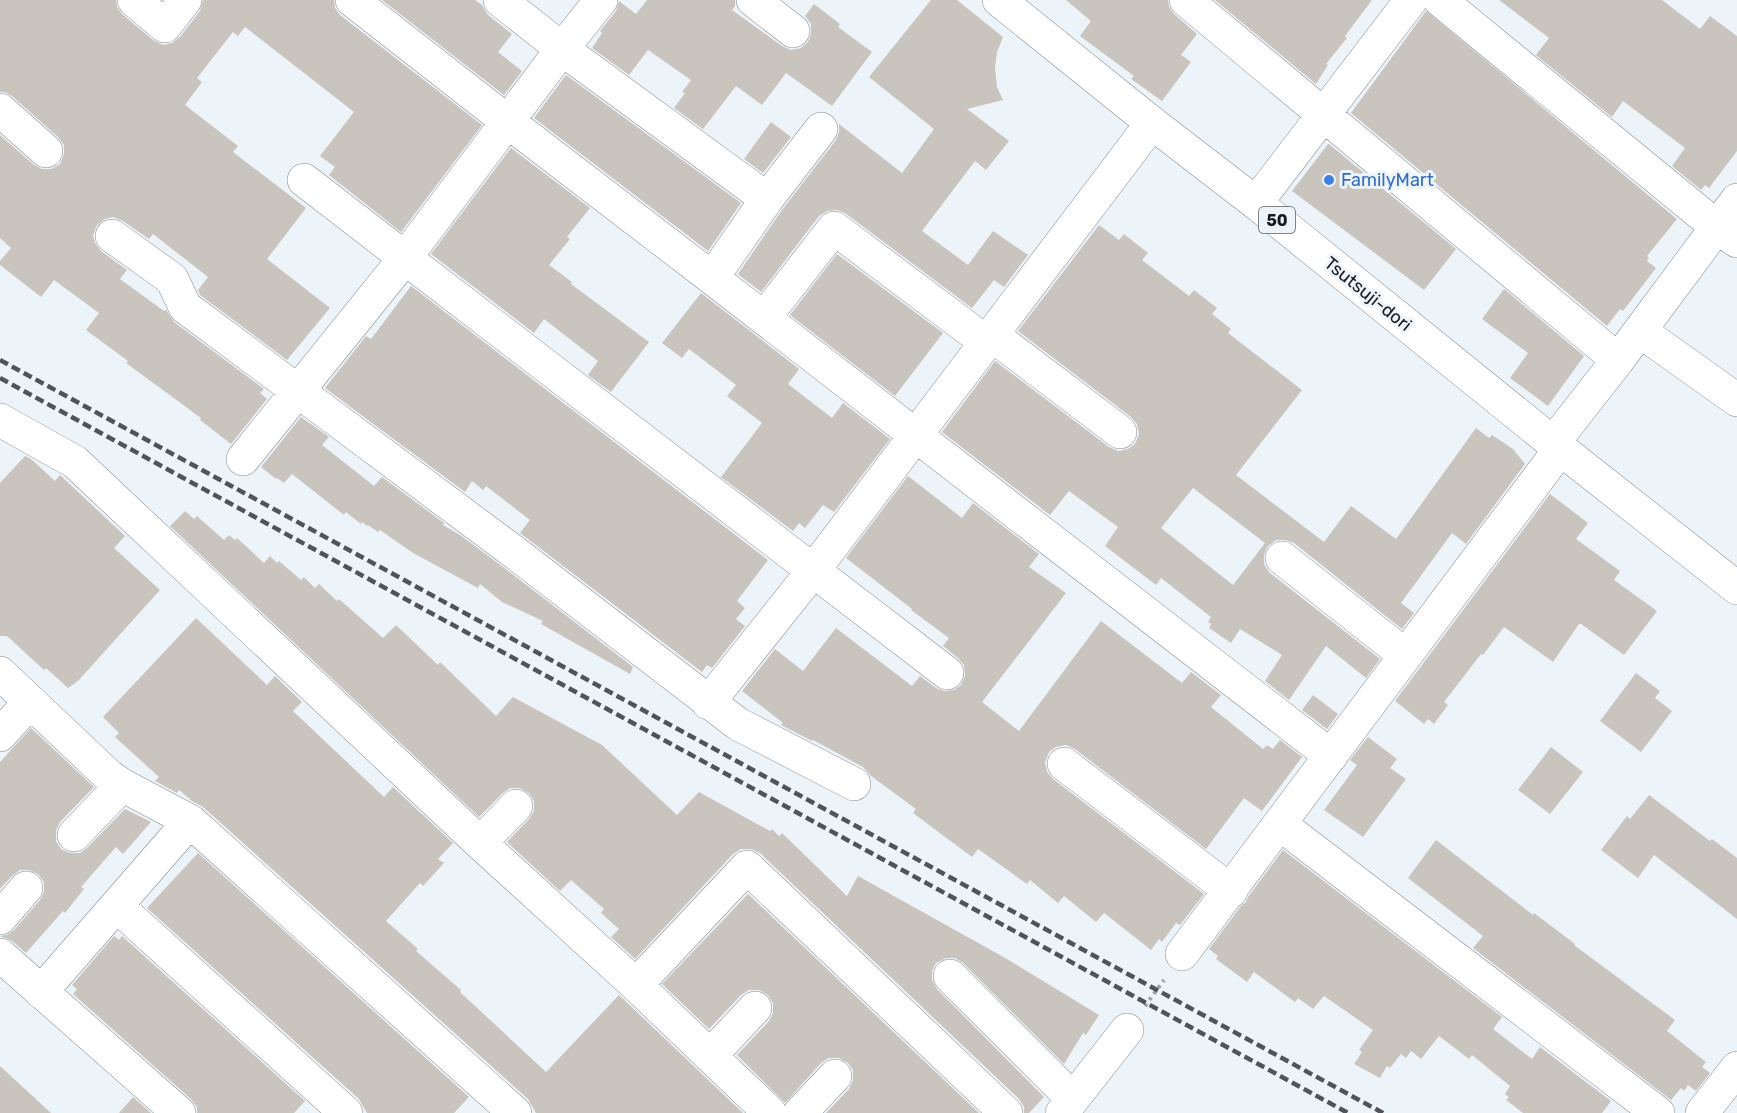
<svg xmlns="http://www.w3.org/2000/svg" width="1737" height="1113" font-family="Rubik,sans-serif">
  <style>
    .building { fill: #cac4be; fill-rule: evenodd }
    .lines { fill: none; stroke-linecap: round; stroke-linejoin: round }
    .minor-casing { stroke: #868c91; stroke-width: 34 }
    .major-casing { stroke: #868c91; stroke-width: 34 }
    .path { stroke: #9ba0a4; stroke-width: 4; stroke-dasharray: 3 4.5; stroke-linecap: butt }
    .minor { stroke: #fff; stroke-width: 33 }
    .major { stroke: #fff; stroke-width: 33 }
    .rail { stroke: #505457; stroke-width: 4.5; stroke-dasharray: 9 4.5; stroke-linecap: butt }
    .shop-dot { fill: #3f7fe0; stroke: #edf4f9; stroke-width: 2 }
    .labels { text-anchor: middle; dominant-baseline: central; stroke-width: 6; stroke-linejoin: round; paint-order: stroke }
    .shield { fill: #edf4f9; stroke: #585c5f; stroke-width: 1.5 }
    .shield-label { font-size: 16px; font-weight: bold; fill: #181b1d }
    .shop-label { font-size: 18px; fill: #366cbe; stroke: #edf4f9; text-anchor: start }
    .street-label { font-size: 18px; fill: #181b1d; stroke: #edf4f9 }
  </style>
  <rect width="100%" height="100%" fill="#edf4f9"/>
  <path class="building" d="M0,0H116L117,7L122,14L153,40L163,45L172,43L180,37L200,11L203,0H334L335,8L340,15L482,125L401,232L329,175L335,167L320,156L354,112L245,27L238,36L233,32L197,78L202,82L185,105L238,146L233,152L306,208L267,259L330,308L287,360L200,295L198,290L208,277L153,234L149,239L123,221L113,217L105,219L97,225L93,235L95,243L101,251L127,270L120,279L164,311L166,310L174,322L264,389L260,393L267,399L231,444L200,420L201,418L126,363L128,361L86,330L99,313L54,280L41,297L0,265V261L11,248L0,238V135L34,165L42,169H51L60,164L64,154V145L58,137L12,96L4,92H0Z
    M382,0H475L482,5L488,15L512,34L498,52L522,71L504,95Z
    M647,0H735V6L732,10L782,46L791,50L801,48L808,42L811,34V24L805,16L814,4L840,24L838,27L872,52L832,106L786,73L762,105L736,86L703,129L674,108L685,93L682,92L691,80L648,50L629,75L592,48L602,33L600,31L616,11L619,1L636,14Z
    M931,0H957L1003,37L997,52L995,68L997,87L1003,100L967,109L1009,141L986,170L975,161L922,231L968,265L993,231L1028,255L1004,287L994,280L972,308L845,213L837,210L827,211L819,216L761,292L738,274L782,210L836,140L839,132V124L902,173L934,129L869,77Z
    M1066,0H1168L1169,7L1174,14L1197,34L1181,55L1191,62L1162,101L1131,79L1134,76L1080,36L1091,21Z
    M1215,0H1372L1345,36L1347,38L1326,64L1328,65L1316,84Z
    M1499,0H1662L1700,29L1710,16L1737,36V151L1709,188L1705,185L1701,190L1672,166L1685,148L1623,101L1612,117L1536,55L1549,38Z
    M1426,11L1677,219L1647,256L1649,258L1647,261L1656,268L1623,311L1620,309L1607,326L1351,113Z
    M566,75L741,203L708,251L534,118Z
    M771,122L791,137L763,173L744,159Z
    M1328,144H1329L1456,249L1424,290L1292,191Z
    M511,148L590,208L567,237L570,239L549,265L572,282L571,284L649,342L611,392L588,375L598,361L544,319L534,333L431,254Z
    M1099,225L1119,240L1124,234L1148,253L1142,260L1189,296L1194,290L1217,308L1212,314L1231,329L1228,333L1302,390L1236,475L1324,542L1351,506L1396,539L1476,428L1489,438L1492,435L1513,449L1525,464L1466,544L1452,533L1401,603L1414,613L1402,629L1294,543L1285,540H1276L1267,547L1264,555V564L1270,573L1380,659L1366,678L1326,646L1289,700L1265,681L1282,655L1240,629L1231,643L1209,628L1211,624L1208,622L1211,617L1161,578L1156,585L1105,546L1118,527L1069,491L1050,515L942,432L995,361L1109,447L1118,451L1128,449L1135,444L1139,434L1137,424L1131,417L1018,331ZM1193,488L1265,543L1233,585L1161,528Z
    M837,254L943,333L895,396L790,315Z
    M411,286L768,560L737,601L745,608L736,619L745,626L712,668L707,665L702,672L520,533L530,520L486,486L483,490L472,481L465,492L325,388L366,336L371,339Z
    M1504,289L1584,356L1548,406L1510,378L1528,353L1482,319Z
    M701,293L799,369L788,384L832,418L843,403L890,439L834,512L823,505L805,528L799,523L793,531L721,477L762,423L727,396L736,385L689,349L682,358L662,343Z
    M301,417L329,437L322,445L374,486L382,477L444,523L443,525L460,535L503,567L633,667L630,674L541,624L543,621L502,602L480,584L478,588L413,553L380,530L378,532L368,525L367,526L362,522L361,524L346,512L344,515L292,474L284,483L277,478L276,479L261,467Z
    M25,456L31,459L55,481L60,475L125,536L114,548L160,590L78,681L68,688L46,668L44,670L7,636H0V483Z
    M908,476L962,518L973,503L1039,554L1029,567L1066,593L982,702L1019,731L1101,621L1182,683L1191,672L1221,695L1211,707L1263,749L1267,745L1273,749L1280,740L1302,757L1262,811L1244,798L1206,849L1075,749L1066,745L1056,747L1049,752L1045,762L1047,772L1053,779L1204,894L1180,925L1176,923L1162,942L1159,939L1151,950L1104,913L1096,922L1064,896L1058,903L1030,880L1027,884L978,849L972,857L913,813L916,809L871,776L863,767L813,740L812,741L781,725L783,723L742,691L775,649L803,671L836,628L912,686L920,676L936,688L944,691L954,690L961,685L965,676L964,665L958,658L943,646L949,638L911,610L912,609L846,558Z
    M1550,494L1588,523L1576,539L1620,571L1614,580L1657,611L1624,655L1581,624H1579L1553,662L1504,627L1483,655L1481,654L1444,702L1448,705L1434,724L1428,719L1424,724L1395,701Z
    M185,511L194,519L197,516L224,540L229,535L235,540L237,538L264,563L270,556L277,563L279,561L301,580L304,577L315,588L319,584L337,601L339,599L383,638L396,625L438,665L440,662L496,716L513,697L602,745L677,815L699,792L770,831L772,829L779,836L782,833L847,896L858,876L1007,959L1099,1015L1086,1035L1083,1033L1064,1064L963,963L955,958H946L936,963L932,971V980L937,989L1044,1097L1029,1113H1024V1107L1019,1099L760,853L751,849H741L733,854L635,959L611,937L619,929L601,913L604,909L571,880L560,891L507,842L529,819L534,811V801L529,793L520,788H510L503,793L479,817L170,526Z
    M196,618L267,685L275,676L302,702L293,711L384,797L393,787L453,843L438,859L444,863L423,886L420,883L386,921L418,949L416,951L461,990L460,992L546,1072L619,995L743,1113H536L528,1099L203,807L192,801L179,790L177,793L155,781L159,777L115,737L119,733L103,717Z
    M1636,673L1660,691L1655,698L1672,711L1641,752L1600,721Z
    M1313,695L1338,714L1327,729L1302,710Z
    M31,728L94,787L60,822L56,830V841L61,849L70,853H80L87,848L125,809L151,822L123,854L116,847L81,887L84,889L65,913L63,911L26,953L12,941L0,936L7,935L14,930L40,900L44,892V882L38,874L29,870H20L12,876L0,889V762Z
    M1368,737L1397,759L1390,768L1406,779L1363,837L1324,810L1357,765L1350,760Z
    M1551,747L1583,772L1550,814L1518,790Z
    M1649,795L1710,841L1712,839L1737,858V919L1654,855L1638,878L1601,850L1627,816L1630,819Z
    M1436,840L1533,915L1534,913L1575,944L1574,945L1675,1020L1667,1031L1706,1062L1702,1067L1710,1073L1696,1091L1688,1085L1684,1091L1681,1088L1671,1100L1473,948L1483,936L1408,878Z
    M1283,850L1502,1017L1493,1029L1532,1059L1540,1047L1611,1101L1602,1113H1523L1506,1100L1509,1097L1505,1094L1510,1086L1472,1055L1469,1059L1439,1036L1421,1059L1411,1051L1406,1058L1401,1054L1390,1068L1387,1066L1380,1078L1354,1064L1362,1052L1359,1050L1373,1030L1324,996L1313,1009L1298,998L1295,1002L1254,972L1247,982L1216,959L1218,956L1209,949L1241,906L1246,902L1248,897Z
    M198,853L469,1097L454,1113H367L359,1099L147,908Z
    M748,894L979,1113H826L849,1089L853,1080V1070L848,1063L839,1058H829L821,1063L785,1103L737,1055L769,1021L773,1013V1003L768,995L759,990H749L741,995L709,1029L662,984Z
    M114,936L119,940L122,936L305,1101L294,1113H197V1107L191,1099L73,994L77,989L72,985Z
    M0,1066L51,1113H0Z
    M133,1097L151,1113H119Z"/>
  <g class="lines">
    <defs>
      <path id="minor" d="M134,0L165,26L185,0
        M352,0L507,121L712,278L1331,756
        M500,0L562,49L767,199
        M601,0L562,49L405,258L947,673
        M753,0L793,31
        M1186,0L1618,360
        M1440,0L1717,227L1737,241
        M0,110L46,151
        M1256,203L1411,0
        M112,236L172,279L185,307L514,552L738,724L854,784
        M712,278L767,199L821,129
        M764,318L834,228L986,342
        M1640,331L1737,400
        M992,335L1120,432
        M0,420L75,462L480,843L636,985L770,1113
        M1553,443L1618,360L1737,200
        M243,459L405,258L304,180
        M1282,558L1405,655
        M0,673L109,776L122,785L190,821L515,1113
        M708,703L813,571L1152,123
        M0,735L30,702
        M1064,764L1231,891
        M1281,825L1658,1113
        M74,835L122,785
        M480,843L516,806
        M117,906L346,1113
        M0,918L26,888
        M1182,954L1561,448
        M0,955L179,1113
        M950,976L1073,1099
        M636,985L747,867L1006,1113
        M41,992L190,821
        M710,1056L755,1008
        M800,1113L835,1076
        M1062,1113L1127,1030
        M1702,1113L1737,1068"/>
      <path id="major" d="M999,0L1152,123L1256,203L1553,443L1737,588"/>
    </defs>
    <use href="#minor" class="minor-casing"/>
    <use href="#major" class="major-casing"/>
    <path class="path" d="M1145,1006L1164,980"/>
    <use href="#minor" class="minor"/>
    <use href="#major" class="major"/>
    <path class="rail" d="M0,360L1383,1113
      M0,378L1348,1113"/>
  </g>
  <circle class="shop-dot" cx="1329" cy="180" r="6"/>
  <g class="labels">
    <rect class="shield" x="1259" y="207" width="36" height="26" rx="4.5"/>
    <g class="shield-label">
      <text x="1277" y="220">50</text>
    </g>
    <g class="shop-label">
      <text x="1341" y="180">FamilyMart</text>
    </g>
    <g class="street-label">
      <text transform="translate(1368 294) rotate(39)">Tsutsuji-dori</text>
    </g>
  </g>
</svg>
